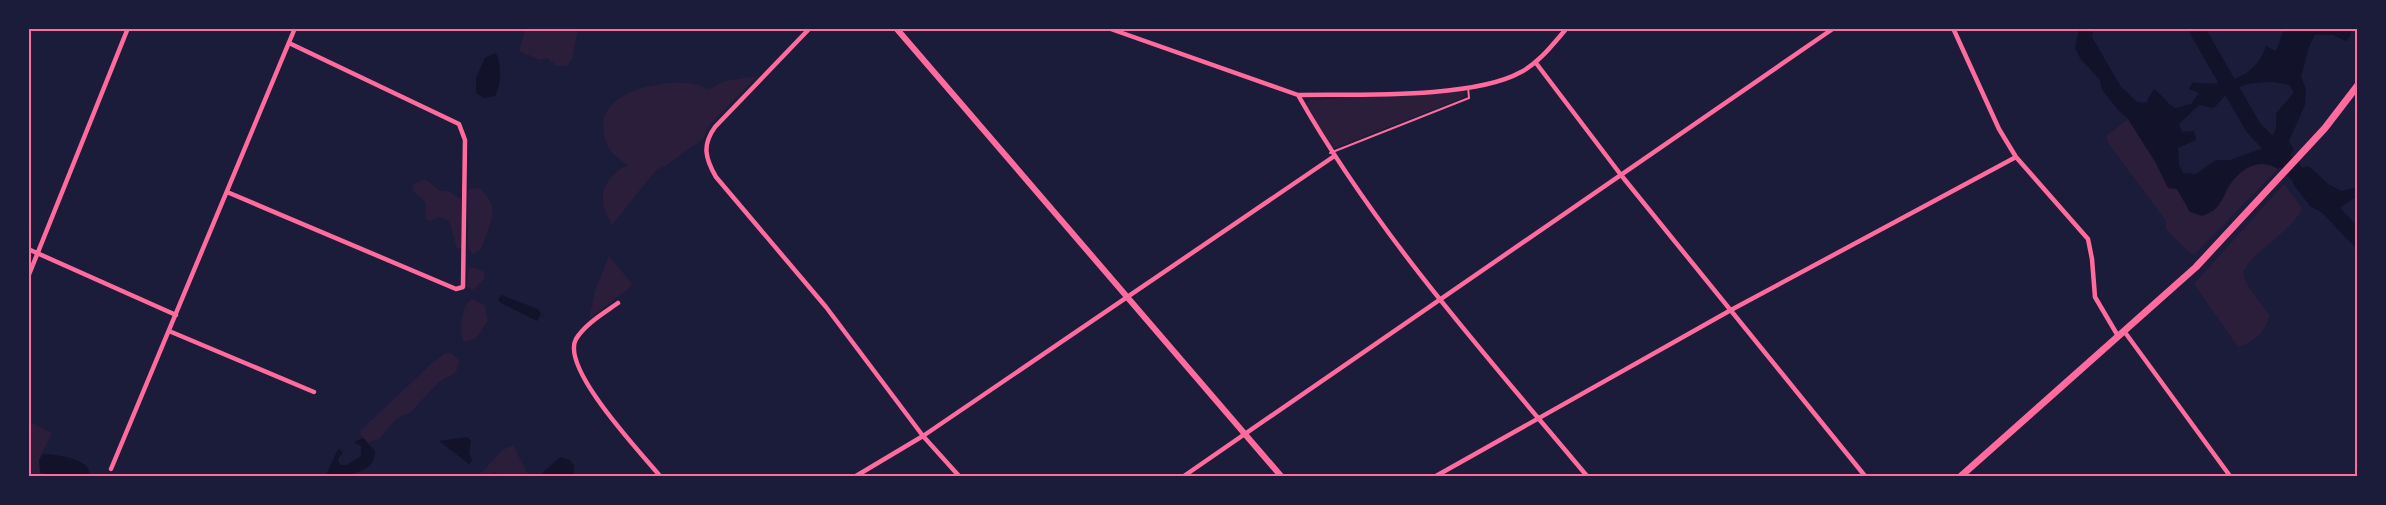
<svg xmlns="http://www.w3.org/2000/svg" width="2386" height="505" font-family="'Nunito Sans',sans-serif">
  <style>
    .green { fill: #2a1e3b }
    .water { fill: #12122b; fill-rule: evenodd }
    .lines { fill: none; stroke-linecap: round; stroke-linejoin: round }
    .river { stroke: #12122b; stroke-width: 16 }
    .service { stroke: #ff6b9d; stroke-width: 2 }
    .minor { stroke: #ff6b9d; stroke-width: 4.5 }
    .tertiary { stroke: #ff6b9d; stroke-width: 6 }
    .secondary { stroke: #ff6b9d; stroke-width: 7 }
    .neatline { fill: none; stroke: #ff6b9d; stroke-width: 2 }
  </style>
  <rect width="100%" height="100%" fill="#1b1b3a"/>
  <path class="green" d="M525,29H578L572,60L567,66H557L547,58L540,60L519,51Z
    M758,76L710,124L703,139L665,166L656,170L612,225C609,218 603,209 603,202C601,185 614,170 629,165C615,157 607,151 604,134C595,93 656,81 687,83C695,83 702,87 709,89L725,81Z
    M1465,91V97L1332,149L1307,105L1309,100Z
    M2128,119L2156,163L2168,187L2177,189L2190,212L2224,198C2232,175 2255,154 2278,169L2195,254L2190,253L2166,229V221L2108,143L2106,136Z
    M425,179L441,191H448L461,199V248L457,249L449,221L439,217L430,221L425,218L426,203L413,190V184Z
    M2284,184L2302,208C2295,231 2238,260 2244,277C2247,287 2264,306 2270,316C2266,330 2253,344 2238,347L2194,284Z
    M478,188C499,202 493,217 486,236C482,245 484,249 473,254L468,248V193L469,189Z
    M609,256L633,285L589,319L595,291Z
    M472,267L483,271L485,278L473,290L467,287L468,270Z
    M472,299L485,305L488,320L477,338L464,342C458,332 461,305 472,299Z
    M451,353L460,361L456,372L438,383L411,412L396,419L380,438L368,443L360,434L361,430L433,362L444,354Z
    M29,422L52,433L40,457V473L62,476H29Z
    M513,445L529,476H501L494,472L488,476H476C491,467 495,451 513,445Z"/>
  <path class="water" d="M2294,29H2351V35L2346,41L2333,35H2315L2309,46L2301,77L2306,89L2305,105L2289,141L2294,150L2278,169C2260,157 2241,168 2230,184C2224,192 2223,202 2215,209C2212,212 2206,214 2202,216L2190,212L2177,189L2168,188L2156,163L2128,119L2118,110L2102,90L2100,80L2080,58L2075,48L2079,29H2093L2092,37L2121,87L2137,102L2146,103L2154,89C2162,94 2166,103 2175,108L2191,104L2199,93L2189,89L2193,82C2222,88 2257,77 2266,46L2276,51L2284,29ZM2274,82L2289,85L2294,92L2276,114V129L2266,147L2230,160H2216L2196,174L2183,173L2179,165L2178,148L2196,140L2194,131L2182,132L2179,124L2199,105L2213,108C2220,103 2224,95 2231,91C2243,83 2260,82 2274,82Z
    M495,53C502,59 501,88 495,96L484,98L476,93V78L485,58Z
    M2306,166L2310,167L2328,184L2341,191L2357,187V196L2328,216L2310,206L2293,184L2295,178Z
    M501,295L538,309L541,314L537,321L501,303L498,300Z
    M467,437L471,441L469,452L472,461L469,464L439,441Z
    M363,438L375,451C376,477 333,477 316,476L326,475L338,449L343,452L338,459L340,465H347L361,456V446L354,442Z
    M43,454C58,455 89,458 90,475L62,476L40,473L39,460Z
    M560,457L570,460L574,466V476H539Z"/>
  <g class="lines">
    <path class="river" d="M2196,28L2253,127L2358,239"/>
    <path class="service" d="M1330,153L1469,98L1468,87"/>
    <path class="minor" d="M810,28L715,127C702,145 705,158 716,177L826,307L923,436L959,476
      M1108,28L1298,95C1377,234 1485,354 1587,476
      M1953,28L1999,129L2016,157L2088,239L2092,259L2095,297L2118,336
      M1536,63L1621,175L1865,476
      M1298,95C1355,94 1473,99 1521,72C1540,62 1553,44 1567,28
      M227,192L456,289L463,287L465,140L459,124L289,43
      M28,249L176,315
      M28,277L128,28
      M618,303C604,313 585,324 576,339C560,368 641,453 660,476
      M169,331L314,392
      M2124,331L2230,476
      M111,469L295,28
      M856,476L923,436L1333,157
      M1184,476L1834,28
      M1436,476L1731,310L2016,157"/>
    <path class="tertiary" d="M896,28L1281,476"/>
    <path class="secondary" d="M1961,476L2196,267L2325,128L2358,85"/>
  </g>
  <rect width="2386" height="505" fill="none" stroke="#1b1b3a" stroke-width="60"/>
  <rect x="30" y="30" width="2326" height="445" class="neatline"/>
</svg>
